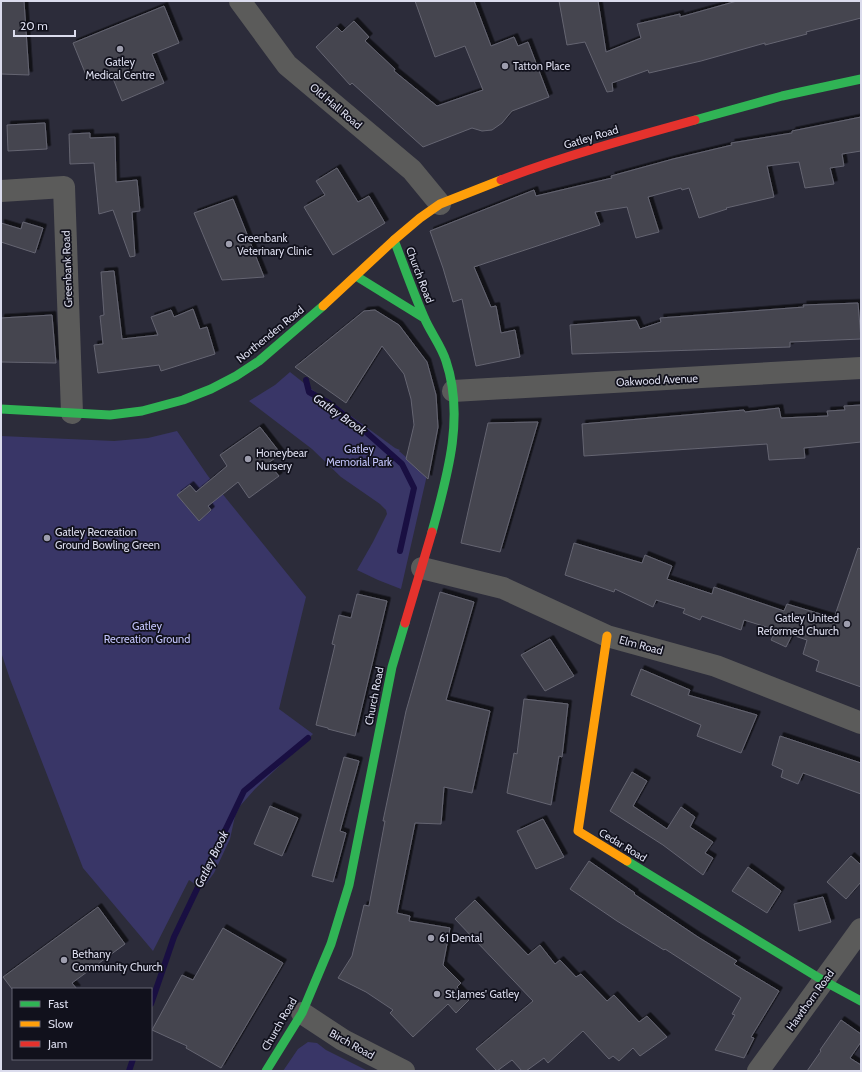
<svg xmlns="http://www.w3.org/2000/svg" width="862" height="1072" font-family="Cabin,sans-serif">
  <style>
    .green { fill: #393667 }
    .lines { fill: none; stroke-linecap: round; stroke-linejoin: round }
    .stream { stroke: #190f42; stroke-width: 6 }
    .building { fill: #444450; stroke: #656571; filter: url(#shadow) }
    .street { stroke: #5b5b5a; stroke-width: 22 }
    .fast { stroke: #30b455; stroke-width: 9 }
    .slow { stroke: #ff9f0a; stroke-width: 9 }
    .jam { stroke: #e5322d; stroke-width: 9 }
    .poi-dot { fill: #9e9eae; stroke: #11111c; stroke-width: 1.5 }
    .labels { text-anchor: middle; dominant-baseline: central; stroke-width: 3.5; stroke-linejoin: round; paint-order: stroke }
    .poi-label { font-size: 11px; fill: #dbdced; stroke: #11111c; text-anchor: start }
    .street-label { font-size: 11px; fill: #dbdced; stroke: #11111c }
    .park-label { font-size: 11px; fill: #c3c4fb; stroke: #11111c }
    .water-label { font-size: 12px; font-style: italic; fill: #dcddf0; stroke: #11111c }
  </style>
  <defs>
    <filter id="shadow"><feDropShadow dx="3.5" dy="-3.5" stdDeviation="0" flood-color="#0009"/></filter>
  </defs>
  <rect width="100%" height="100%" fill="#2c2c3a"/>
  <path class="green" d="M290,372L338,410L340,408L395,448L400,450L399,451L427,475L401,589L378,580L357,570L373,542L387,514L386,510L380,504L341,477L312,449L249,401L275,385Z
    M177,431L208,476L306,597L279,709L313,734L255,789L240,806L235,816L230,839L214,873L202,889L189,880L153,951L83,868L10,679L1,652V436L114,441L148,438Z
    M308,1042L317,1043L326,1050L368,1071H283L298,1049Z"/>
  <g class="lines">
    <path class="stream" d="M306,380L309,392L329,403L366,432L402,464L414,488L400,551
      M151,1004L174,937L244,791L308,738
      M129,1071L133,1059"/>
  </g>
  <path class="building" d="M1,1H24L29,75L1,74Z
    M415,1H474L491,46L514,37L518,46L528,42L549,97L512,111L502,123L492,130L482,131L472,128L423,147L352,83L350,85L316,47L337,27L342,32L354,21L369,37L365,41L395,69L394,71L437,106L483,90L465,46L435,57Z
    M559,1H598L606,52L641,38L637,24L680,14V17L737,1H861V18L806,32L807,34L765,45V43L701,61L649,73L648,70L612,83L613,91L607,92L585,42L567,45Z
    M164,6L179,43L152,54L164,83L122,101L110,71L88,80L73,43Z
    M861,117V151L842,154L844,166L830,168L834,184L805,188L799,162L767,166L774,197L726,208L727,209L699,218L689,188L682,190L681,188L648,197L659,232L636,238L627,207L595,212L600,225L474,267L491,307L496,306L501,333L515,330L520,357L476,366L462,299L453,302L443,268L430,231L534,190L536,196L612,178L611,176L673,159L732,145L731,143L792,133V131Z
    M45,123L47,149L8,151L7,125Z
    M90,133V138L115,137L116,182L137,180L140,211L132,212L135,256L130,257L113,210L99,214L94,163L70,164L69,134Z
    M337,168L358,202L369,196L385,223L333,255L304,207L325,195L316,181Z
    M233,199L264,277L222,280L194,213Z
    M23,222L43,228L35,253L1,242V223L21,229Z
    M114,271L122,339L158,335L151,317L171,310L174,317L193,309L200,329L207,327L215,354L161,371L159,365L98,373L94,345L103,344L100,316L104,315L101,272Z
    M858,303L861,339L790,342V347L572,354L570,325L636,320L640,329L661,322L660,318L804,307L803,305Z
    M375,310L399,325L427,362L436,395L438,427L428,479L406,459L414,425L411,399L404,374L382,346L346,403L295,367L364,311Z
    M52,315L56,363L1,362V318Z
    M861,405V442L804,448L805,458L769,460L767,444L584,456L582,424L744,410L745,412L779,408L781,418L828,416L827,411L845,410L844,406Z
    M538,422L500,552L461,543L488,423Z
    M260,427L281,454L268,463L279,476L249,498L238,482L208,506L211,510L199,521L177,495L190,485L196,492L227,466L220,455Z
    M574,543L642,563L645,555L672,566L667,579L712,594L714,587L784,611L787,604L834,618L858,548L861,549V687L816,671L819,661L803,654L807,640L792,635L786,647L771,640L776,630L744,620L741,630L702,616L700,620L683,613L685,609L656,600L653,607L615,589L614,592L565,575Z
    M440,592L474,602L446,700L490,711L472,793L444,787L441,824L415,823L397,913L410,916L409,921L450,928L443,965L461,983L457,987L469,1000L456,1013L448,1004L413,1037L390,1013L393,1010L366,992L338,978L352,956L364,905L369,906L385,821H383L406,711Z
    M357,594L387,601L355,736L328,729V728L316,725L335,645L332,644L339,615L351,618Z
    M550,639L574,676L545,691L521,655Z
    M641,669L690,690L688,695L757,715L741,753L697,736L701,725L631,695Z
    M524,699L568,704L562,757L559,756L551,805L507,793L514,753L517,754Z
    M780,736L861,763V794L803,773L798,784L781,777L783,770L772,765Z
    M344,757L359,761L340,831L346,833L333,882L312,876Z
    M632,772L647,781L633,806L667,829L681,807L695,817L690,827L713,842L705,853L713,858L703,875L663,845L610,811Z
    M270,806L298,818L282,856L254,844Z
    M543,819L564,857L536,869L517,831Z
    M851,856L861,865V882L846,899L827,882Z
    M589,861L635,893L634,894L698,937L737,961L734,964L779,991L751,1037L754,1038L744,1058L715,1050L735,1015L732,1014L741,998L665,949L664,950L617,921L570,889Z
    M748,867L781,891L767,913L732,891Z
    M823,897L831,922L799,931L794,904Z
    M475,900L528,955L540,945L555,964L560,960L576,977L581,974L607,1001L614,995L639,1022L647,1016L667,1037L640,1056L633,1048L619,1061L613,1056L609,1059L583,1031L548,1063L544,1058L526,1071H522L512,1060L497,1071L476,1049L533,1001L455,919Z
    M98,907L125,944L72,983L77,989H12L3,977Z
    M223,928L283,963L221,1068L186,1048L187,1046L152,1030L182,975L193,980Z
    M841,1020L861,1034V1042L850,1058L861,1065V1071H807L821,1051L820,1050Z"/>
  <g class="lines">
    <path class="street" d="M240,1L287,65L412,170L440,204
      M1,191L64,187L72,413
      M453,391L861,368
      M422,568L503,588L607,636L716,666L861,723
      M302,1013L343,1040L404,1071
      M758,1071L861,929"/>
    <path class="fast" d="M695,120L782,96L861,79
      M394,240C404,266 413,292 424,317C430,332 441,345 446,361C465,417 447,477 432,532
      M356,276L424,318
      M1,409L110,415L142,411L183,400L211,389L236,376L259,361L323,306
      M627,861L824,981L861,1001
      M266,1071L302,1013L331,944L349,885L392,667L405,623"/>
    <path class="slow" d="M323,306L394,240L420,218L440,204L501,180
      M607,636L578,831L627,861"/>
    <path class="jam" d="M501,180C564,156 630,138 695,120
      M405,623L432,532"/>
  </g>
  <g class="poi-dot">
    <circle cx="120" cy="49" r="4"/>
    <circle cx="505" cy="66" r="4"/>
    <circle cx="229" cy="244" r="4"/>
    <circle cx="248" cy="459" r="4"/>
    <circle cx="47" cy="538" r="4"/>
    <circle cx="847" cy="624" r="4"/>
    <circle cx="431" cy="938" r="4"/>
    <circle cx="64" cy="960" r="4"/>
    <circle cx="437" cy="994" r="4"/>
  </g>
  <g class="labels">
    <g class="poi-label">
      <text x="120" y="62" text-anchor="middle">Gatley<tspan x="120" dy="13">Medical Centre</tspan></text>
      <text x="513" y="66">Tatton Place</text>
      <text x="237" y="238">Greenbank<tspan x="237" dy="13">Veterinary Clinic</tspan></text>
      <text x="256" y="453">Honeybear<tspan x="256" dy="13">Nursery</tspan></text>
      <text x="55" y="532">Gatley Recreation<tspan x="55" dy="13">Ground Bowling Green</tspan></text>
      <text x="839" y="618" text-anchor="end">Gatley United<tspan x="839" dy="13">Reformed Church</tspan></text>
      <text x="439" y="938">61 Dental</text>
      <text x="72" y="954">Bethany<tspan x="72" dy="13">Community Church</tspan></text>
      <text x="445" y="994">St.James' Gatley</text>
    </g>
    <g class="street-label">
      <text transform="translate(336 106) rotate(40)">Old Hall Road</text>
      <text transform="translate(591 137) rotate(-17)">Gatley Road</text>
      <text transform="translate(67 269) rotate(-92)">Greenbank Road</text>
      <text transform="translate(420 275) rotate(69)">Church Road</text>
      <text transform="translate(270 334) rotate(-39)">Northenden Road</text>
      <text transform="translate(657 380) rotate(-3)">Oakwood Avenue</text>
      <text transform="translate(641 645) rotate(15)">Elm Road</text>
      <text transform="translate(374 696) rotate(-79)">Church Road</text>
      <text transform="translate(623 845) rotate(31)">Cedar Road</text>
      <text transform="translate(810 1000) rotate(-54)">Hawthorn Road</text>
      <text transform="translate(279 1024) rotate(-60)">Church Road</text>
      <text transform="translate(352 1044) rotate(29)">Birch Road</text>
    </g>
    <g class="park-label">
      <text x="359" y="449">Gatley<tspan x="359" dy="13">Memorial Park</tspan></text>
      <text x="147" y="626">Gatley<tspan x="147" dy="13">Recreation Ground</tspan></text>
    </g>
    <g class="water-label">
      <text transform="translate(340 414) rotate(35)">Gatley Brook</text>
      <text transform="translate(211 859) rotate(-64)">Gatley Brook</text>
    </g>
  </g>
  <rect width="862" height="1072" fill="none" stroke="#dbdced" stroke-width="4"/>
  <rect x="12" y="988" width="140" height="72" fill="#11111c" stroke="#626270"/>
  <rect x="20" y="1001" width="20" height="6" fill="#30b455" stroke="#626270"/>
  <text x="48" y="1008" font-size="12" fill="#dbdced">Fast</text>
  <rect x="20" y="1021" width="20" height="6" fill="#ff9f0a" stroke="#626270"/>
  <text x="48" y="1028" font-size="12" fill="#dbdced">Slow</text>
  <rect x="20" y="1041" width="20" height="6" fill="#e5322d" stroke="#626270"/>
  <text x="48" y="1048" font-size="12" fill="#dbdced">Jam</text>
  <path d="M14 30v6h61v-6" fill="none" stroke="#dbdced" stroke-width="2"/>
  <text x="20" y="30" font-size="12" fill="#dbdced" stroke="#11111c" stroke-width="3" paint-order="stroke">20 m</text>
</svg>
